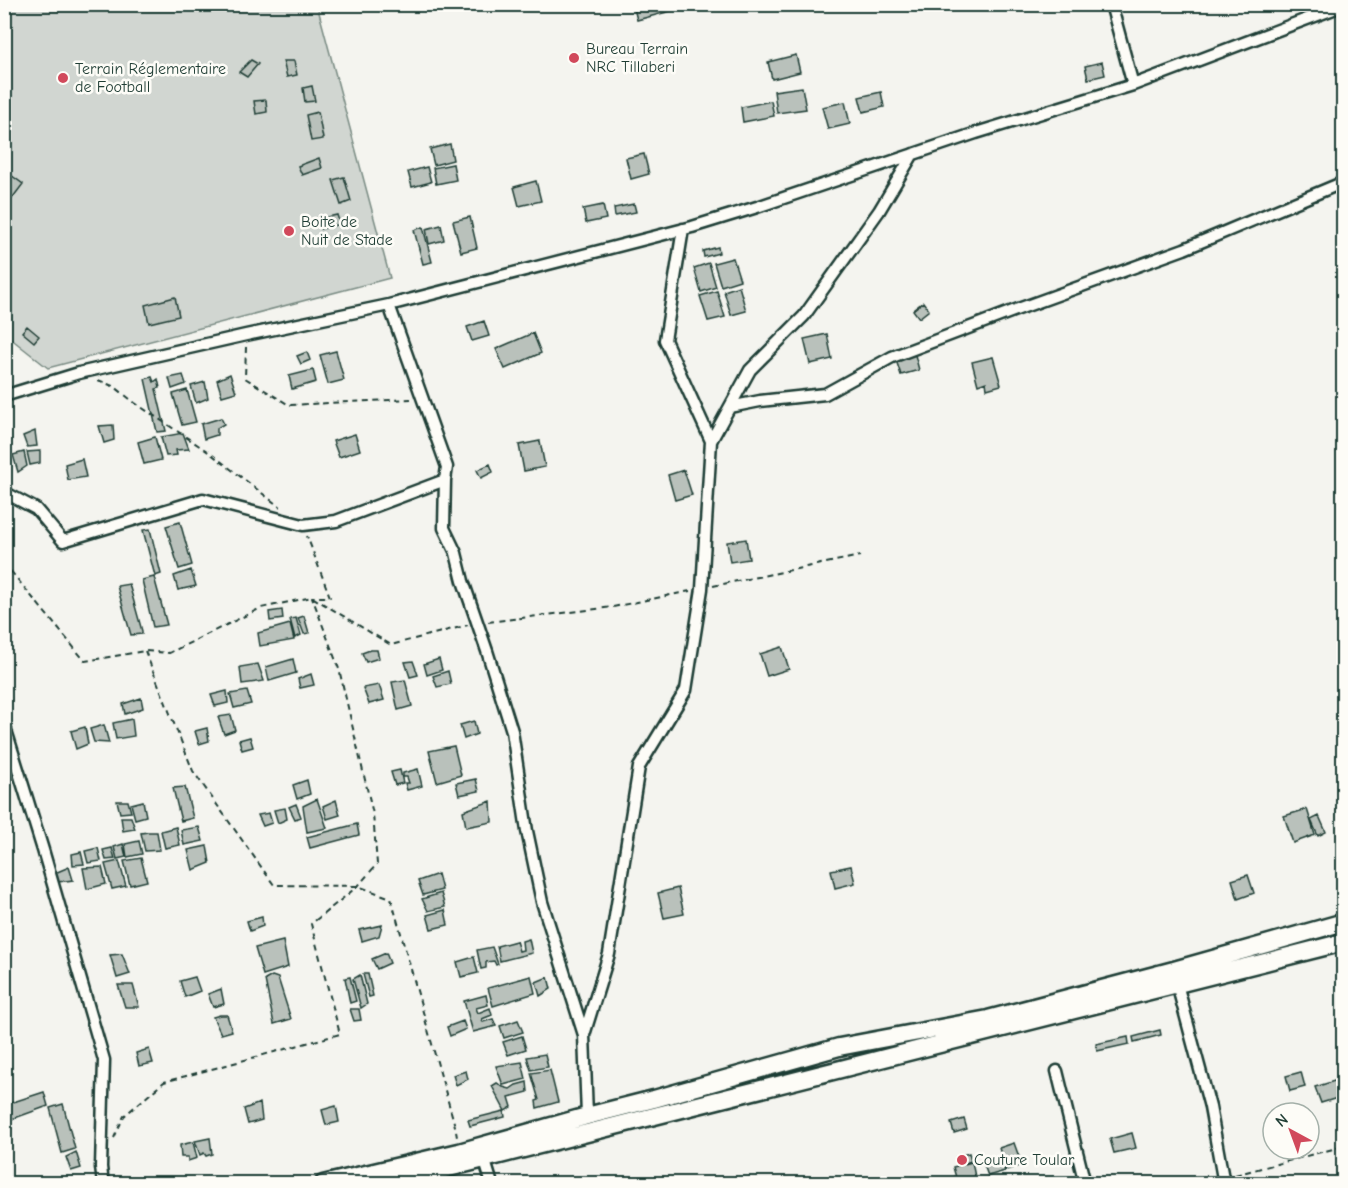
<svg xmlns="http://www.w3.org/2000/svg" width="1348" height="1188" font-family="'Comic Neue',sans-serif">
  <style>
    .green { fill: #d1d6d1; stroke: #788a82; stroke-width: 1.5 }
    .building { fill: #b9c1bb; stroke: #1f3d34; stroke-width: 1.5 }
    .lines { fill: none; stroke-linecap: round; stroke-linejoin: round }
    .street-casing { stroke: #1f3d34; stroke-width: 15 }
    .primary-casing { stroke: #1f3d34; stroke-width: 21 }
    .path { stroke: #1f3d34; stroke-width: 2; stroke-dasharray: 6 4.5; stroke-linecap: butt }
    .street { stroke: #fdfcf7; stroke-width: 10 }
    .primary { stroke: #fdfcf7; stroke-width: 16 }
    .poi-dot { fill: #d1495b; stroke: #fdfcf7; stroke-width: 2 }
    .labels { text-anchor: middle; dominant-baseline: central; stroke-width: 5; stroke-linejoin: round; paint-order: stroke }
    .poi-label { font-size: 16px; fill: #1f3d34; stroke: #fdfcf7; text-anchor: start }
  </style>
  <rect width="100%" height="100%" fill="#f4f4ef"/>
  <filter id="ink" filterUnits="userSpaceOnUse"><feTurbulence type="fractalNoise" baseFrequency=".0167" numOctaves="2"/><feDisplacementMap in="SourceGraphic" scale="12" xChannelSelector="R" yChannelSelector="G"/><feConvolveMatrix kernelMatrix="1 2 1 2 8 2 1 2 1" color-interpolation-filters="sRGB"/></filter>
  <g filter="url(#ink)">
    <path class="green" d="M4,5H317L390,278L48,368L5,334Z"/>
    <path class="building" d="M633,4H681L682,8L637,20Z
      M796,55L800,72L772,79L768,62Z
      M251,60L258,64L247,77L239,72Z
      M283,61H294L297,75L287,77Z
      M1102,62L1105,75L1088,79L1085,66Z
      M312,86L315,101L305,102L303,88Z
      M802,87L806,109L777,113L774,91Z
      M881,92L884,107L863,112L859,97Z
      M266,100L267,112L256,114L254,101Z
      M771,101L774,116L743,122L741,107Z
      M845,102L850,124L828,129L822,107Z
      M318,112L323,139L311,141L306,115Z
      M450,144L453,160L434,165L430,149Z
      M644,154L649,174L631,179L626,158Z
      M319,158L322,168L302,175L298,166Z
      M453,164L456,180L436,184L433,168Z
      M427,167L431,182L412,187L408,172Z
      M4,170L23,184L4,209Z
      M344,177L351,201L341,205L333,180Z
      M536,181L541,201L519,206L514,187Z
      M634,204L636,212L615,216L614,208Z
      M603,205L606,219L586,223L583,209Z
      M337,215L340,224L321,229L319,219Z
      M470,217L477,248L461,252L453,221Z
      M441,225L444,240L429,244L426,229Z
      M423,227L432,262L423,264L414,230Z
      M718,247L719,253L704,257L703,251Z
      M733,258L740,280L721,286L714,263Z
      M709,263L716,287L701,292L694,268Z
      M739,286L746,311L731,315L724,291Z
      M717,291L725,317L708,321L700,296Z
      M175,297L179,316L149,323L145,305Z
      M923,302L929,310L919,318L913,310Z
      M484,321L489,336L472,341L467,327Z
      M27,326L39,336L34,342L22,332Z
      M533,333L541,353L505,369L496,349Z
      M827,334L832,359L810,364L804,339Z
      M336,351L344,380L328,384L320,355Z
      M307,352L310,360L301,364L297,356Z
      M915,355L919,370L901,375L896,360Z
      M993,357L1001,385L987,389L986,382L978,385L972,362Z
      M313,370L316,382L292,389L289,376Z
      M230,374L236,392L222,396L217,380Z
      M183,375L186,384L172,389L169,378Z
      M152,377L154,382L158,379L160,388L156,389L166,431L157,432L145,379Z
      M205,382L208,398L196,403L191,386Z
      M187,390L196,422L182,425L173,394Z
      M221,418L224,424L217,428V435L204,439L201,424Z
      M113,425L114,440L104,443L99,426Z
      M35,431L37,446L27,447L23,436Z
      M183,433L189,449L176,450L177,455L166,456L161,437Z
      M355,434L360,450L339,457L333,441Z
      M155,437L161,460L144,464L138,442Z
      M540,441L545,467L524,471L519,445Z
      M40,451V463L30,465L27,452Z
      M24,452L27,466L18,472L13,455Z
      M82,459L86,477L68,480L65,464Z
      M490,464L493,472L481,478L477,470Z
      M684,470L692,495L675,500L668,475Z
      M180,522L192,565L179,569L166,526Z
      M150,529L161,574L155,576L143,530Z
      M746,539L749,559L730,562L727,542Z
      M191,570L196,586L178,590L174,576Z
      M154,577L167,625L153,627L142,580Z
      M129,584L142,631V634L131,635L117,586Z
      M282,610L283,619L270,621L269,612Z
      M304,616L309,633L304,634L298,618Z
      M296,618L301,635L295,638L290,619Z
      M290,624L294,640L260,646L258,633Z
      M782,647L789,669L767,676L760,654Z
      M370,650H377L379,658L366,662L362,653Z
      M293,659L296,673L269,681L266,667Z
      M439,659L442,670L427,675L424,664Z
      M413,661L418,675L410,677L405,662Z
      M258,664L264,681L242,684L240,667Z
      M448,671L451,684L437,687L433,676Z
      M311,674L314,685L300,688L298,679Z
      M405,680L412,706L398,710L392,682Z
      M379,685L384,700L369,704L363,688Z
      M227,691L228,703L215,706L211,695Z
      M247,691L251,704L234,708L230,694Z
      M141,698L143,708L125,714L123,704Z
      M231,715L235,730L224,734L218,717Z
      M132,719L134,736L116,739L113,723Z
      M474,721L477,734L464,739L460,725Z
      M104,725L109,743L94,742L90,729Z
      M85,727L88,744L76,749L71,731Z
      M207,728L209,741L199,744L195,731Z
      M250,737L253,747L242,750L239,740Z
      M454,746L461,775L437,782L429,751Z
      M418,769L422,786L407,790L405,783H409L407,777H403V773Z
      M400,770L403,783L395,785L391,772Z
      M476,779L479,791L459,795L456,783Z
      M307,780L310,794L297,799L293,785Z
      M185,787L193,818L181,821L173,788Z
      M317,799L327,828L307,832L303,806Z
      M336,800L340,815L327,819L323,806Z
      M117,801H128L131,812L120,813Z
      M143,801L146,816L135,819L131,804Z
      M491,801L492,822L466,827L463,811Z
      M296,804L301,817L295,819L289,807Z
      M285,808L287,819L278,823L274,810Z
      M1307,809L1315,835L1293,843L1284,816Z
      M269,813L272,823L263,826L258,815Z
      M1319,816L1326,832L1318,836L1311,820Z
      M121,817H131L135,829L123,831Z
      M357,824L359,835L310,848L307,837Z
      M176,827L180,845L165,848L161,831Z
      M199,827L203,841L184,845L181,830Z
      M148,832H157L160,850L145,851L141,833Z
      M139,841L142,854L127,857L125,844Z
      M123,844L126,857L117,859L114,847Z
      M207,846L210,863L193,870L188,850Z
      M98,848L101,861L88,863L85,851Z
      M112,848L115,859L106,860L103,850Z
      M81,852L84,864L73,865L72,854Z
      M141,858L147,881L130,885L124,861Z
      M119,861L126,886L112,889L105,864Z
      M851,866L855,883L835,888L831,870Z
      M69,867L73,880L58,882L55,873Z
      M102,867L106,884L87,889L83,868Z
      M438,874L442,890L423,895L418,881Z
      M1248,875L1254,893L1238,899L1232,880Z
      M678,888L684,914L664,918L658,893Z
      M441,893L445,907L428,911L422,899Z
      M445,910L448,925L431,929L427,915Z
      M262,917L263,926L250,931L247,921Z
      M382,925L379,936L362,941L359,930Z
      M529,939L532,953L500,961L497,946L516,941L519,951L523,950L522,941Z
      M283,941L288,967L263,975L255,948Z
      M492,947L498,964L496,965L494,961L486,962V968L481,969L477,950Z
      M386,953L390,963L377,969L372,959Z
      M122,954L130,974L117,978L110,955Z
      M474,957L478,973L461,977L457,962Z
      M363,974H368L373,996L369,997Z
      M360,975L367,1004L361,1008L353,979Z
      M272,976L278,978L291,1019L274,1024L265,980Z
      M531,976L535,993L493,1006L488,988Z
      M195,977L200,991L185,997L180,981Z
      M350,977L356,1001L350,1003L345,978Z
      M548,977L551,989L540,996L536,982Z
      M118,985H133L139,1007H125Z
      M221,989L224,1004L213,1007L208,994Z
      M486,995L488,1005L476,1008L478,1013L490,1008L492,1015L482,1019L483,1022L493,1019L496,1026L473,1032L464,1001Z
      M350,1009H359L361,1020L354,1021Z
      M220,1015H227L232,1031L221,1034L213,1017Z
      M518,1020L523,1032L504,1038L500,1026Z
      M463,1021L466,1029L450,1036L447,1027Z
      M1160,1030L1161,1035L1134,1042L1133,1037Z
      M522,1036L526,1049L508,1055L503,1042Z
      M1128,1037L1129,1044L1097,1051L1096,1044Z
      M149,1049L153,1063L139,1066L136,1053Z
      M545,1054L548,1067L531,1070L527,1057Z
      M522,1062L526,1079L503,1085L496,1066Z
      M550,1070L558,1102L537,1108L536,1101L539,1100L531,1073Z
      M466,1071L468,1079L456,1085L453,1075Z
      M1301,1072L1305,1087L1290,1091L1286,1076Z
      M1344,1078V1096L1321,1103L1315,1087Z
      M527,1082L528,1092L509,1097L512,1107L505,1111L492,1086L497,1083L503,1087L510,1089L516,1085Z
      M44,1092L48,1106L4,1122V1105Z
      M260,1103L262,1120L248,1124L244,1109Z
      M63,1104L75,1149L62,1153L50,1108Z
      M336,1106L339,1122L326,1125L322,1110Z
      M504,1111L505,1117L470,1126L468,1120Z
      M964,1119L967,1129L954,1133L951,1123Z
      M1132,1133L1136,1148L1114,1153L1110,1139Z
      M210,1138L212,1154L206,1156L204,1153L200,1155L195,1141Z
      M193,1142L197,1158L188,1161V1157H181L180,1145Z
      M1014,1143L1022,1165L1006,1170L999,1148Z
      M76,1152L81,1168L71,1171L66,1157Z
      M969,1153L971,1161L959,1165L956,1157Z
      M1000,1156L1005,1171L988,1176L983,1162Z
      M972,1162L975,1177L957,1181L953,1167Z"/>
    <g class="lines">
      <defs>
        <path id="street" d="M1111,4L1133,85
          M683,229L665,340L711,441
          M389,305L447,467L445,480L444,528L456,553L463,581L487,651L512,731L527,831L542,902L584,1035
          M4,396L79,373L246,335L389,305L692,227L757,207L976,133L1133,85L1344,5
          M730,407L760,401L825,394L892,357L1021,308L1184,249L1344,182
          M4,492L36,509L63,541L203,499L303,525L336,521L445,480
          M4,724L43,850L104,1060L101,1167L103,1184
          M1177,984L1210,1107L1224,1184
          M1057,1071L1085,1184
          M587,1116L584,1035L609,954L639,767L686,690L702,589L711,441L750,370L804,316L879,211L913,154
          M484,1158L492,1184"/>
        <path id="primary" d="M323,1184L459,1152L587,1116L654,1099L839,1047L988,1019L1174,970L1344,922
          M385,1184L1344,942"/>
      </defs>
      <use href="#street" class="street-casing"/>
      <use href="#primary" class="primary-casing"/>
      <path class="path" d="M246,347L245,378L289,405L411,399
        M98,380L115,387L135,403L210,453L280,507
        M4,563L85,661L145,651L169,653L261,608L312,597L391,645L468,625
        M713,586L860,556
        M488,622L613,607L690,591
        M145,651L193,771L274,885L358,886L391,898L455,1126L457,1137
        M114,1138L124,1116L164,1082L340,1034L311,924L358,886L377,864L373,814L339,669L312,597H330L307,536
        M1235,1175L1344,1146"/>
      <use href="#street" class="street"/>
      <use href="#primary" class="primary"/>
    </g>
  </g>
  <g class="poi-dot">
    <circle cx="574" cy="58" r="6"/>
    <circle cx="63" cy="78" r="6"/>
    <circle cx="289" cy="231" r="6"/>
    <circle cx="962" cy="1160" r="6"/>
  </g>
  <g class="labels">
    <g class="poi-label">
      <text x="586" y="49">Bureau Terrain<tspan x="586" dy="18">NRC Tillaberi</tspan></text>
      <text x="75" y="69">Terrain Réglementaire<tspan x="75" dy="18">de Football</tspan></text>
      <text x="301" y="222">Boite de<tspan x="301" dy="18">Nuit de Stade</tspan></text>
      <text x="974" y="1160">Couture Toular</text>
    </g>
  </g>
  <rect width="1348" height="1188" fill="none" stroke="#fdfcf7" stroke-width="24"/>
  <rect x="12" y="12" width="1324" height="1164" fill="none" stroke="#1f3d34" stroke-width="2" filter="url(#ink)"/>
  <g transform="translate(1291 1131) rotate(319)"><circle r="28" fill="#fdfcf7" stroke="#a4b0a9" stroke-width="1.5"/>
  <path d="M0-4.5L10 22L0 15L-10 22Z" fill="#d1495b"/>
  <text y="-9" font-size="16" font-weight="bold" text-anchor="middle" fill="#1f3d34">N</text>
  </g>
</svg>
